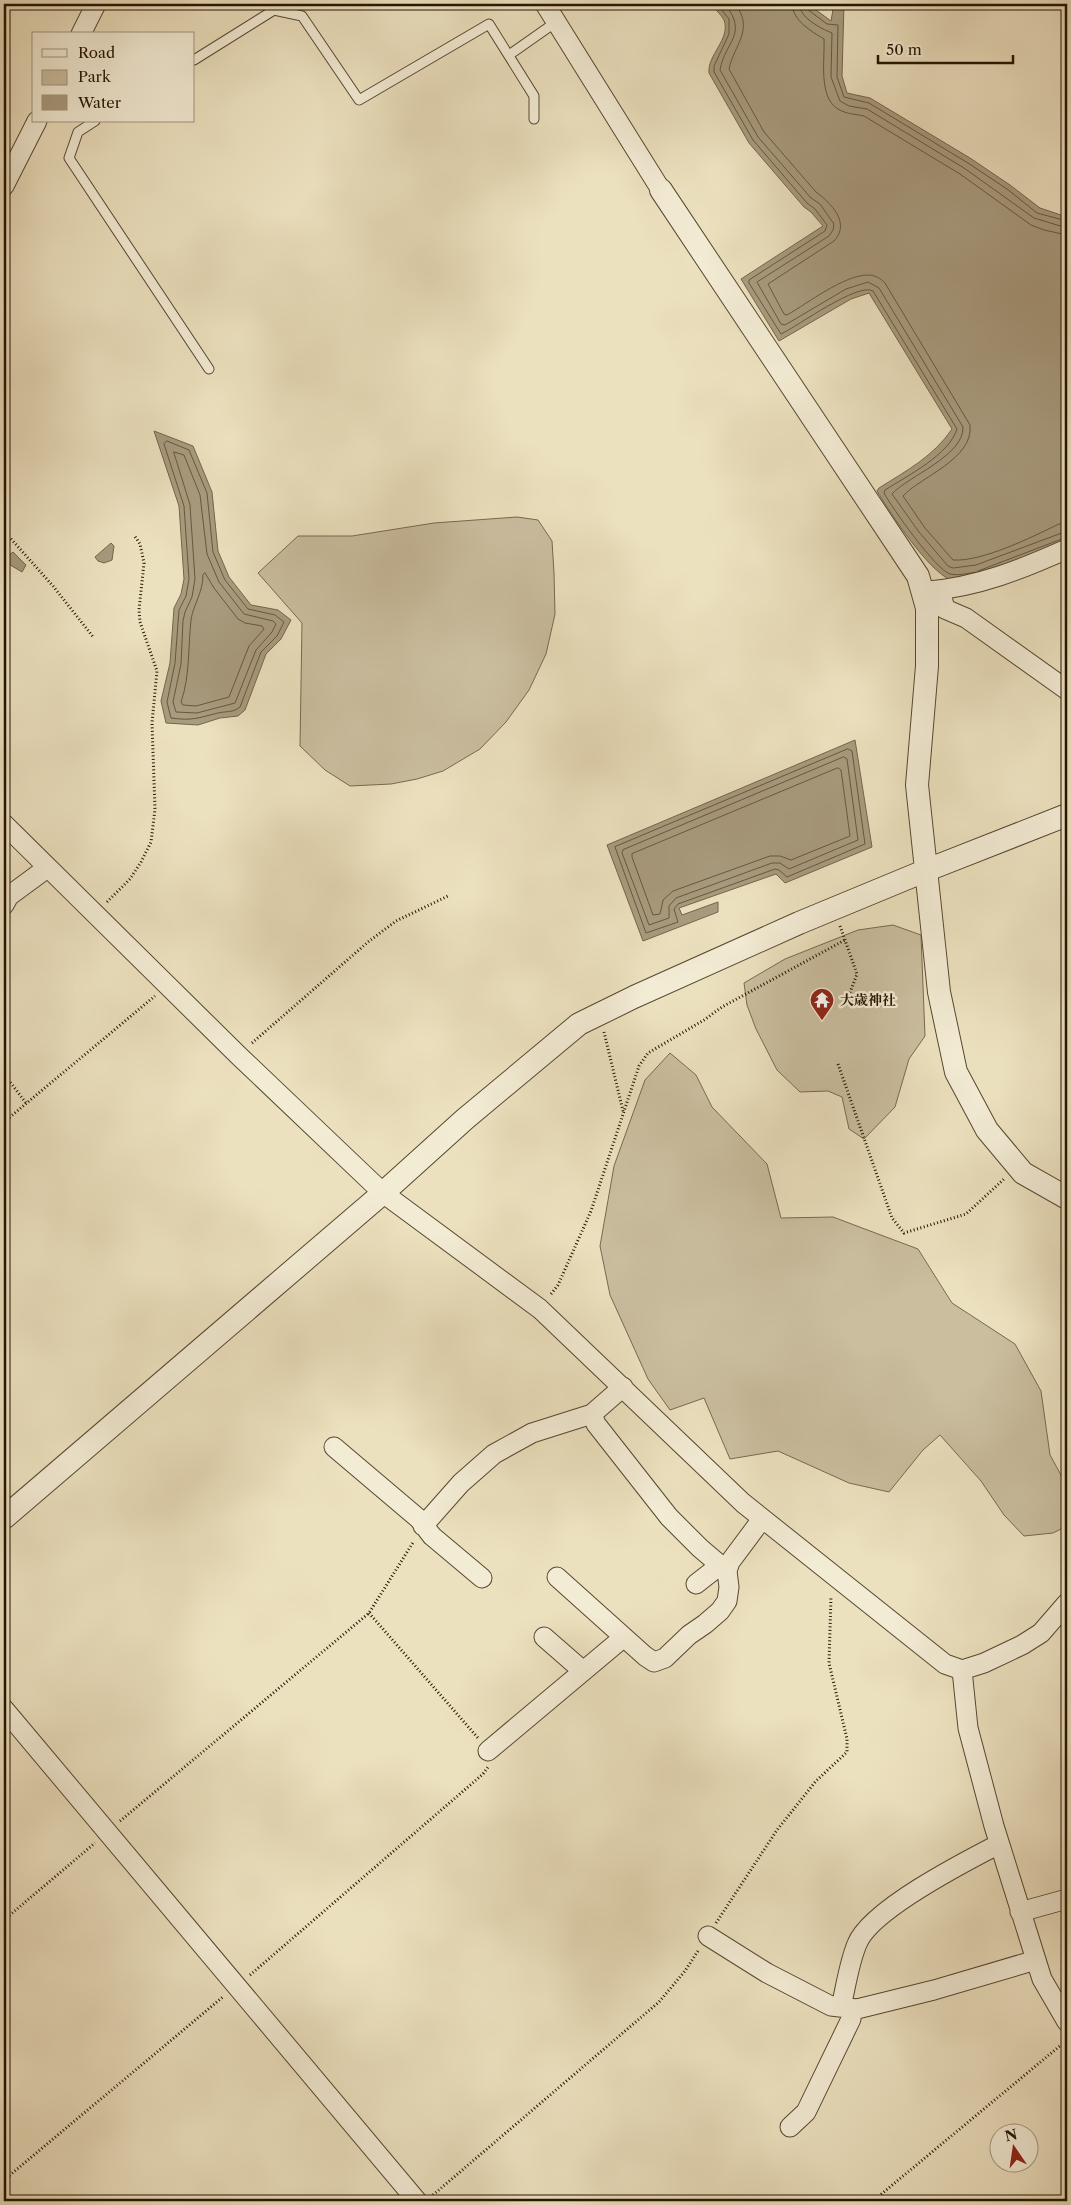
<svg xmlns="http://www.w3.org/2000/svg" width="1071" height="2205" font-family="'Libre Caslon Text','Noto Serif JP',serif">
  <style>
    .green { fill: #cabe9f; stroke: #786950 }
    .water { fill: #a89b7e; stroke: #74654c }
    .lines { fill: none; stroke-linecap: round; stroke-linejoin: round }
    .shore { stroke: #665840; stroke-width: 1 }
    .service-casing { stroke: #574730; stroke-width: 11 }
    .minor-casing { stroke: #574730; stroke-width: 21 }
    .tertiary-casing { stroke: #574730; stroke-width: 24 }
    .path { stroke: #251401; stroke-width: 3; stroke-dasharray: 1 2.5; stroke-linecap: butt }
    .service { stroke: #f3ecd5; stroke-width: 9 }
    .minor { stroke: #f3ecd5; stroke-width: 19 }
    .tertiary { stroke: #f3ecd5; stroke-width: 22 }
    .labels { text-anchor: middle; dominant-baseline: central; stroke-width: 4.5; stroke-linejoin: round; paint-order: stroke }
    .poi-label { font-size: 14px; font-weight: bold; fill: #251401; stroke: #f3ecd5; text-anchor: start }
  </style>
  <rect width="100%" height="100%" fill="#ece1bf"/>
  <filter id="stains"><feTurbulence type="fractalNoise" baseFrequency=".004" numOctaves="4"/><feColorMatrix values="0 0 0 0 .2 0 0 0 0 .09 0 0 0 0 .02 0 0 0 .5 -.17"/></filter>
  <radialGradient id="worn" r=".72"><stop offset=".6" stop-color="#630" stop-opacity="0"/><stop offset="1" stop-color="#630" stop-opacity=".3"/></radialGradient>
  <path class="green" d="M517,517L538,520L552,541L554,573L555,614L546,654L529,690L506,722L480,749L443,771L417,779L391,784L350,786L325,770L300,746L302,623L258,573L298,536H352L434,523Z
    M893,925L921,935L925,1036L909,1059L895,1107L864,1139L849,1129L842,1097L828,1091L800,1092L777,1070L756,1029L747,1005L744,983L785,959L858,930Z
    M670,1053L696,1075L712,1107L767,1164L781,1218L833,1217L918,1249L952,1303L1015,1344L1041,1391L1050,1455L1067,1486V1526L1053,1533L1024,1536L1004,1515L981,1481L940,1435L923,1450L889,1492L849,1483L778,1451L730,1459L704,1398L670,1410L648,1379L610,1295L600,1246L614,1166L645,1080Z"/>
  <path class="water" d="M712,4H808L831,21L834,4H844L842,76L847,93L870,98L970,158L1010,185L1040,208L1067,217V541L1020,562L951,580C928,571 891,514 877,491L879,488C906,471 934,456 952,429L869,293L851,299L779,341L741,279L823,226L811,212L804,207L749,143L709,73C707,55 731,39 724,20C721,14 715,10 712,4Z
    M154,431L193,446L212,492L218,551L229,577L251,605L278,610L291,620L281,639L266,654L245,710L238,716L220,718L198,725L166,723L161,701L170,663L174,608L181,594L184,579L179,506Z
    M111,543L114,546L112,560L104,563L98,561L95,557Z
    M13,552L26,565L22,572L7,563L8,556Z
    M855,740L872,847L785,883L776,874L679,908L682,915L718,902V912L643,941L607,845Z"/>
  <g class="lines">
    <path class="shore" d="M717,4L729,19V34L714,66V72L753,140L807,203L815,209L827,225L825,231L749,280V283L781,334C798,326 858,282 873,291L957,429C949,455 907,476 885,490L884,493C892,508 936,570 950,574C958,576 969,573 977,572
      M725,4C749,35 725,41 720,70L758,137L811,198L820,204L834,224L833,230L829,236L757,282L781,324L785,325L846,289L868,282L879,288L963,427C964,456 908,476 892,494L919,532L948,566L953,568L976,565L1067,531
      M735,4C755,29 734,45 729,69L764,132L816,192C831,203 851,223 834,241L768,284L784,314L787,315C808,303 844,275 868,275C875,275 880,278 885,283L970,425C974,459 920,477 903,496L925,528L953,560C982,562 1032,537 1059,524L1067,523
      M792,4C793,21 811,31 824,39C825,59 818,97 838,109C846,114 855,114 864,116L960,174L1031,225L1044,230L1067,235
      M799,4C800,18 820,28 832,33L831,77L840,101L849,106L867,109L964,168L1034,218L1067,228
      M806,4L807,9L827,24L838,25L837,77L844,97L869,103L968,163L1007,189L1037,213L1067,221
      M167,441L189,450L207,493L213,552L225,580L248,609L275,615L284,622L277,636L261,652L240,707C233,713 226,711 218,713C197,718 193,721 171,718L167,702L175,663L179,610L186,596L189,579L184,506L164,444Z
      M174,452L184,455L200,495L207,554L219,582L244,614L273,621L276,624L272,632L256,650L235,703L197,713L176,712L173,702L181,664L183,621L185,612L192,597L195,579L190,505Z
      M978,571L1067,537
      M205,573L214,588L238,619L245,623L262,626L264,629L249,646L229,697L196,706L183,705L181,702C190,676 188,648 191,620C193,605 203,593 203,575Z
      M848,749L852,751L865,844L787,877L779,870L775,869L678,904L674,909L678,922L646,933L615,847Z
      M844,757L847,759L858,840L789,869L780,863H772L676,898L669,906V918L649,925L622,853L623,850Z
      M838,768L841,770L850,836L791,860L780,856H770L673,891L663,900L660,914L653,915L632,857V854Z"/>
    <defs>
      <path id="service" d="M509,55L556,22
        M194,60L274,10L302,16L359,100L489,24L534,96V119
        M95,121L78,132L69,158L209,369"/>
      <path id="minor" d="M545,4L661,190
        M81,34L96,4
        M4,186L37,121
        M940,590L945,609L966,618L1067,690
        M928,591C978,587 1022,569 1067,549
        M4,824L238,1055L383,1193L540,1309L743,1503L945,1664L962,1670L984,1663L1022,1645L1041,1633L1067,1603
        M4,905L9,896L47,868
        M592,1414L596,1424L669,1517L700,1548L727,1571
        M334,1447L419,1519L432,1536L482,1578
        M423,1526L461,1483L494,1454L532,1433L592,1414L623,1387
        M557,1577L645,1656L654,1662L665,1658L689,1635L705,1624L720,1611L727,1601L729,1587L727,1571L730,1562L762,1519
        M696,1584L719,1566
        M544,1637L583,1671
        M962,1670L968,1728L994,1826L1042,1979L1067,2022
        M4,1709L417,2201
        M488,1751L624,1637
        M1020,1912L1067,1899
        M708,1936L767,1973L831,2006L857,2009L934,1990L1036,1960
        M841,2007C846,1986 849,1963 857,1944C870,1910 966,1861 999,1844
        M790,2127L806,2112L851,2019V2008"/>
      <path id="tertiary" d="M661,190L918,576L927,608V666L917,785L939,992L956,1072L987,1130L1023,1173L1067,1198
        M4,1518L383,1193L465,1119L579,1024L634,997L799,923L927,870L1067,815"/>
    </defs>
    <use href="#service" class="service-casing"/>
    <use href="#minor" class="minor-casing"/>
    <use href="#tertiary" class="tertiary-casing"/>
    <path class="path" d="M1063,4L1067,17
      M4,531L53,586L94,638
      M107,902L130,879L141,862L151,842L155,809L152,723L157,671L140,622L139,610L144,563L140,544L134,535
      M840,926L857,974L849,995
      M604,1032L623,1111
      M252,1043L368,942L396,921L448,896
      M838,1064L892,1218L904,1233L966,1214L1004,1179
      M4,1074L26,1103
      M4,1122L155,996
      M551,1294L558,1285L591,1211L639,1066L648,1053L704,1020L722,1007L845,940
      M369,1613L478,1738
      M120,1821L369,1613L414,1541
      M4,1920L95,1843
      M716,1923L777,1830L816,1781L847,1752V1739L829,1663L831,1596
      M250,1975L483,1774L488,1767
      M4,2180L224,1996
      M433,2195L659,2002L685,1971L698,1951
      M873,2201L1067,2040"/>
    <use href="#service" class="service"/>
    <use href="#minor" class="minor"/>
    <use href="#tertiary" class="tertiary"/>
  </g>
  <defs>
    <symbol id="temple-pin" viewBox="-11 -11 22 30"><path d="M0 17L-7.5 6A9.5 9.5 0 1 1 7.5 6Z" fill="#8f2418" stroke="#f3ecd5"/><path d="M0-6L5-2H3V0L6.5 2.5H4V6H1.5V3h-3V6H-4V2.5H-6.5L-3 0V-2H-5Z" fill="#fff"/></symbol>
  </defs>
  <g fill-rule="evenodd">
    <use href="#temple-pin" x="808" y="986" width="28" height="38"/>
  </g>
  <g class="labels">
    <g class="poi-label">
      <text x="840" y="1000">大歳神社</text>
    </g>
  </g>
  <rect width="1071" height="2205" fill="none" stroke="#ece1bf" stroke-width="20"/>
  <rect x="5" y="5" width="1061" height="2195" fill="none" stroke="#251401" stroke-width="2.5"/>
  <rect x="10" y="10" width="1051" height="2185" fill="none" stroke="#251401"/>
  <rect x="32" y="32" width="162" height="90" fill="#f3ecd5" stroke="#a19680"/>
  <rect x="42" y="49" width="25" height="8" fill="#f3ecd5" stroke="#a19680"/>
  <text x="78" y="58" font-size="15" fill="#251401">Road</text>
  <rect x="42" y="70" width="25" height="15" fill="#cabe9f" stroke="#a19680"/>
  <text x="78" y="82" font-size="15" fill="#251401">Park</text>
  <rect x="42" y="95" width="25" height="15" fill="#a89b7e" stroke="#a19680"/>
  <text x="78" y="108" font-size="15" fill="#251401">Water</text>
  <g transform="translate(1014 2148) rotate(347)"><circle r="24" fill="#f3ecd5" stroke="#a19680"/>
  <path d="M0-4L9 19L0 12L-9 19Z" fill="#8f2418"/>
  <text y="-8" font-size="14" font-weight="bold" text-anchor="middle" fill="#251401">N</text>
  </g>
  <path d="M878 55v8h135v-8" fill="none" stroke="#251401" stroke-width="2.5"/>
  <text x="886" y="55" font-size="15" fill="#251401" stroke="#f3ecd5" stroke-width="4" paint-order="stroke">50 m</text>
  <rect width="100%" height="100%" filter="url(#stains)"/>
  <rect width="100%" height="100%" fill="url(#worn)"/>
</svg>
